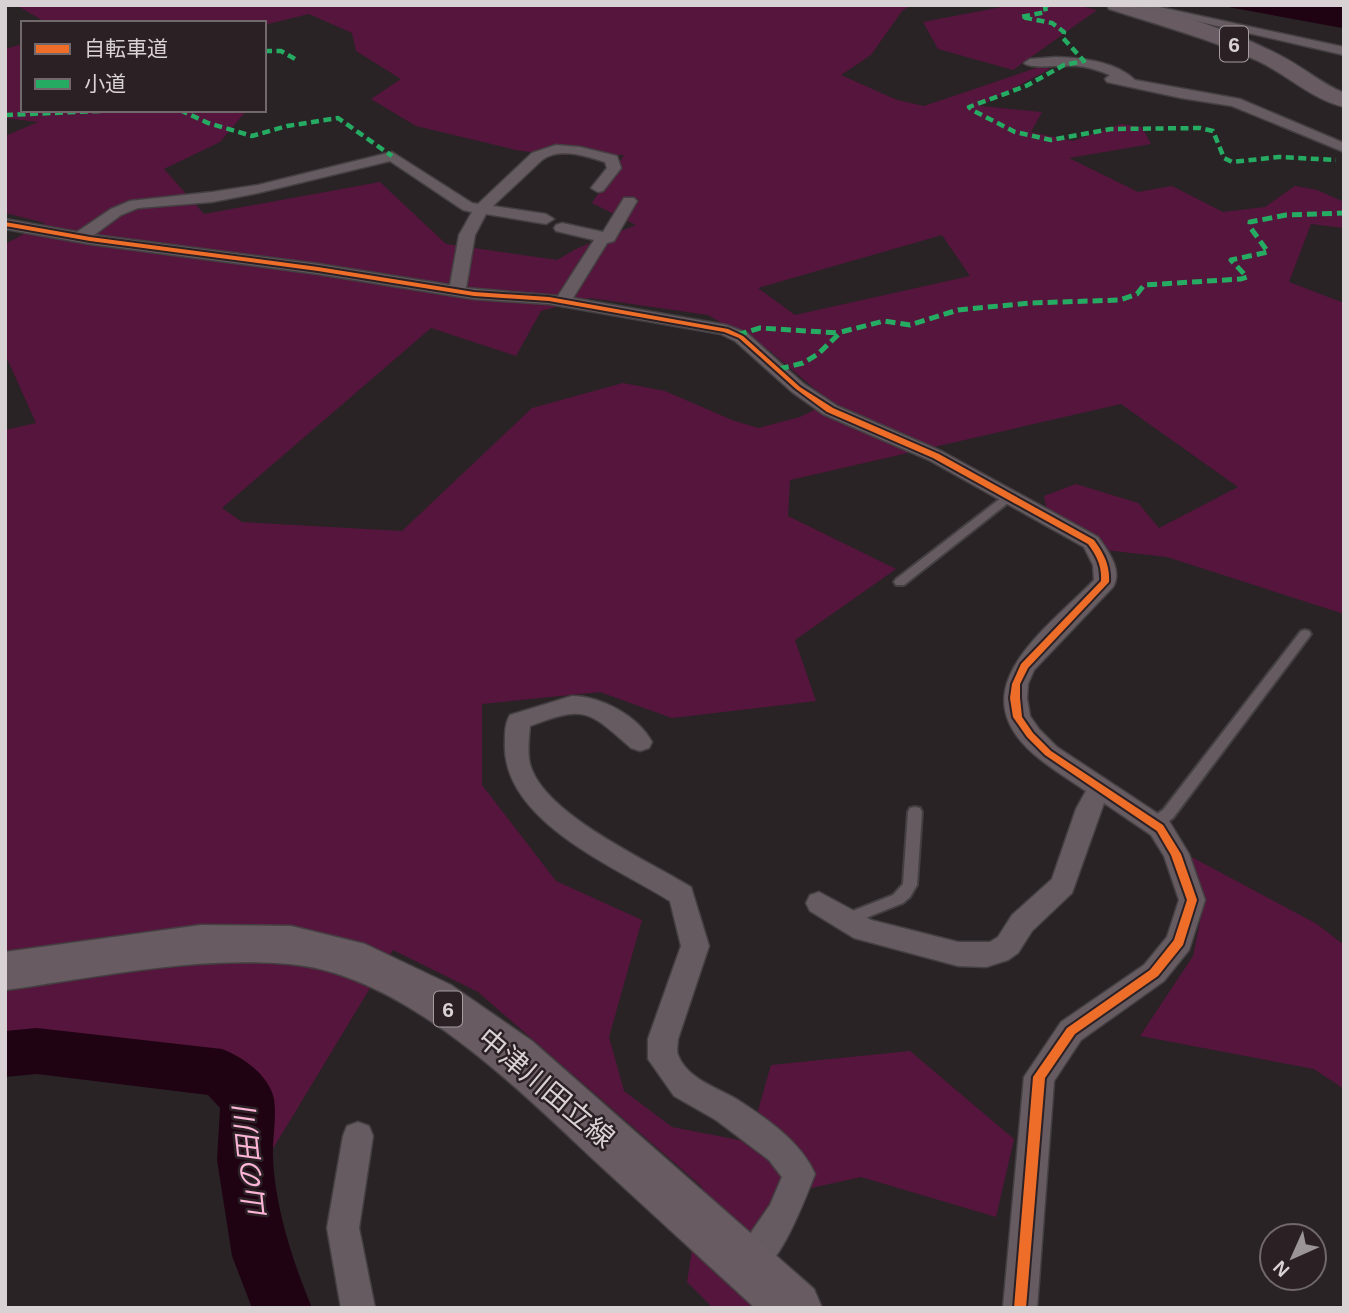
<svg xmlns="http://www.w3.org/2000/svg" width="1349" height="1313" font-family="Helvetica,'Noto Sans JP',sans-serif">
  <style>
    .green { fill: #56153c; fill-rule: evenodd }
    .water { fill: #200313 }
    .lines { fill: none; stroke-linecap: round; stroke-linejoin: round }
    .river { fill: #200313; fill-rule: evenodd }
    .service-casing { stroke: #444042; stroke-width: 4 }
    .minor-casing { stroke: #444042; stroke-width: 3 }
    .primary-casing { stroke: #444042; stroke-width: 3 }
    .service { fill: #665b61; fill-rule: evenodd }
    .minor { fill: #665b61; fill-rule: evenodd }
    .primary { fill: #695b62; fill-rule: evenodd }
    .quiet-far1 { stroke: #26ab63; stroke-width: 4.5; stroke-dasharray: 8 4.5; stroke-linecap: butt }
    .quiet { stroke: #26ab63; stroke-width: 5; stroke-dasharray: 10 5; stroke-linecap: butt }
    .cycleway-casing { stroke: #2b2125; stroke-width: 4 }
    .cycleway { fill: #ee6e29; fill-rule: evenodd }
    .labels { text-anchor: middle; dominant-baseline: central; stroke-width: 5; stroke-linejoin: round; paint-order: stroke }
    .shield { fill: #2b2125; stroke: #a59da0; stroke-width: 2 }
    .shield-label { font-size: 21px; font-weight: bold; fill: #d9d2d5 }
    .near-street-label { font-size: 28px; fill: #d9d2d5; stroke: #2b2125 }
    .near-water-label { font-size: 28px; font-style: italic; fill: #fbb4d6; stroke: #2b2125 }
  </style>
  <rect width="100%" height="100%" fill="#292326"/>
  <path class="green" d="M16,5H911L902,11L871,55L841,75L897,100L924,106L1042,66L1050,69L980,106L1042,112L1031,132L1073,141L1121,124L1142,127L1151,144L1069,158L1138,192L1172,186L1223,212L1265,207L1295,186L1317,190L1344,202V228L1311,224L1289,282L1344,303V614L1167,557L1105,550L1047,511L1044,496L1076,484L1138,503L1159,528L1238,487L1121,404L790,480L788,516L896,569L795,640L816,701L672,718L600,692L482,704V785L556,881L642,920L609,1037L624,1091L672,1127L749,1142L771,1065L910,1051L1014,1139L996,1217L861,1177L793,1192L761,1308H713L687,1282L702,1187L478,992L393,950L271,1152L266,1153L259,1094L235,1059L141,1057L5,1044V430L36,423L5,354V244L45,223L5,213V136L38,122L5,118V49L23,44V110H247L220,142L164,169L204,214L380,182L446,244L557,260L576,249L636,225L592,203L624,155H551L516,150L416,126L371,99L401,79L356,51L352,33L309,14L264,25V23H47ZM942,235L970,276L795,315L758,288ZM590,298L708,315L770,351L830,402L800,417L758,428L732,420L665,391L623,383L532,408L402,531L242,522L222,508L431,328L516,356L541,311Z
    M1012,5H1076L1097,10L1013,70L938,49L923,22Z
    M1184,853L1317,924L1344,945V1089L1314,1069L1140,1036L1193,956L1205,897Z"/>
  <path class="water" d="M1217,5H1344V28H1342Z"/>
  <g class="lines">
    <path class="river" d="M37,1028L222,1049C243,1057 269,1075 274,1099C277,1118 272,1139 273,1158C275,1208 293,1262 312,1308H252L232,1256L217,1160L220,1108L208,1095L37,1074L5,1077V1031Z"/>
    <defs>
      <path id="service" d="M1009,494L1013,495L1014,497L1013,499L904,585H896L894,582L896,579L1005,495Z
        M1305,630L1309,631L1311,634L1309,637L1173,818C1165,823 1158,831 1148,828L1146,824L1148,820L1163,810L1301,631Z
        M915,807L920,808L922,812L917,885L910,897L903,903L868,917L852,926L847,928L842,926L840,922L850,912L893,895L903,884L908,812L910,808Z"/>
      <path id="minor" d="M1126,5H1150L1344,47V55Z
        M1056,57C1082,58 1115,61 1135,80L1240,99L1344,143V152L1232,106L1181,98L1107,82L1105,79L1110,75C1100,71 1090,67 1078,66C1064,64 1032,70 1024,63L1030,59Z
        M556,145L580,147L617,156L621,168L603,191L598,192L591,188L607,168L605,162C585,156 560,147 542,160L493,206L546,214L554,219L546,224L486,214L475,235L466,288L558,296L594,240L556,231L554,228L556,225L562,223L603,232L624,198H634L637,201L614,241L607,243L573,298L726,325L747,333L804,384L837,406L943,452L1098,537C1108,551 1123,570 1113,587L1034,670L1028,684L1027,698L1030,716L1039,729L1057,747L1169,821L1189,854L1205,900L1189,950L1164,981L1081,1040L1054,1081L1037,1308H1003L1024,1077L1061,1022L1144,965L1167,937L1179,900L1164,856L1151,835L1104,803L1072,893L1032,931L1018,953L1008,960L986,967L958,966L854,938L810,911L806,903L810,895L819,892L871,920L958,942H990L998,937L1012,915L1052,879L1076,809L1086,791C1071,781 1055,771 1041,760C953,692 1044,632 1094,580L1093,565L1084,547L929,460L823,414L792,392L735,341L721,334L549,304L474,299L318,274L90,244L5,229V219L77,232L111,209L130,201L212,192L258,185L392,152L472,203L478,204L532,153ZM390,161L463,210L472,212L459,235L450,285L318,264L94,235L121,215L138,208L212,202L258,193Z
        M572,696C601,696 638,716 652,742L649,748L640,751L631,748C588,710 585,705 530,726C529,738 527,752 530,764C543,814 649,861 691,887L709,946L678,1039C678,1043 676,1051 678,1055C687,1079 718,1088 738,1100C767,1119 801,1142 815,1174C803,1204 779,1270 748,1282L736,1278L732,1266L736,1254L770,1205L782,1177L769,1160L716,1120L674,1096L648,1059V1039L681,946L670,901C614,866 500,820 505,741C505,732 505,723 510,715Z
        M358,1122L369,1126L373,1136L359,1228L375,1308H341L327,1228L343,1136L347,1126Z"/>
      <path id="primary" d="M1107,5C1162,5 1234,31 1283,57C1304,68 1322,84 1344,93V107C1311,99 1288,75 1258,61C1210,39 1159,25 1109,9Z
        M201,925L291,926L365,944L451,985L532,1041L814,1289L822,1308H755C702,1259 648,1210 595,1161C516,1087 402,973 289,964C194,956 99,977 5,990V952Z"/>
    </defs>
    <use href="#service" class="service-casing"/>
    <use href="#minor" class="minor-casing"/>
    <use href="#primary" class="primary-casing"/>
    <use href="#service" class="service"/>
    <use href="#minor" class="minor"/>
    <use href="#primary" class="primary"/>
    <path class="quiet-far1" d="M1048,5L1045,7L1046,12L1021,17L1052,23L1064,32L1063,38L1084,61L1064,65L1026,86L969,107L972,110L1015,132L1051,140L1111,129L1200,128L1213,131L1224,158L1232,162L1279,157L1336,160
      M264,51H281L297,60
      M180,110L208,123L252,136L287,126L338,118L392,156
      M5,115L123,110"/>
    <path class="quiet" d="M737,335L760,328L839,333
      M779,369L803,363L818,354L841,332L884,321L910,325L958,310L1030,303L1120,300L1137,294L1144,285L1241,279L1247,277L1231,260L1268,252L1250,227V222L1286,215L1344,213"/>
    <defs>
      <path id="cycleway" d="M5,222L90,237L318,267L474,292L549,297L728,329L743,336L800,387L833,408L939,454L1094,540C1104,554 1110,565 1109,582L1028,668L1020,684V698L1022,717L1033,733L1051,751L1163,825L1181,854L1197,900L1183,945L1158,976L1075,1034L1045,1078L1026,1308H1014L1033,1077L1067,1028L1150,970L1174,940L1187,900L1171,855L1157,831L1045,755L1027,737L1013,717L1010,698L1012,684L1021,664L1101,581C1102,566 1097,556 1088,544L933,458L827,412L796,389L739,338L724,332L549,301L474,296L318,271L90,241L5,226Z"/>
    </defs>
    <use href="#cycleway" class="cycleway-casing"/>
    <use href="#cycleway" class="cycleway"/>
  </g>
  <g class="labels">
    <g class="shield">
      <rect x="1220" y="26.5" width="28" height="35" rx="5"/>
      <rect x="434" y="991.5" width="28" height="35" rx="5"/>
    </g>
    <g class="shield-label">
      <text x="1234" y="44">6</text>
      <text x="448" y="1009">6</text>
    </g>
    <g class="near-street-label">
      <text transform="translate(546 1088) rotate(40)">中津川田立線</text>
    </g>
    <g class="near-water-label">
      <text transform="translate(250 1163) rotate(-96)">山の田川</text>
    </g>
  </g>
  <rect width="1349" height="1313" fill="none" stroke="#d9d2d5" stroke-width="14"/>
  <rect x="21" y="21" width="245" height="91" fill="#2b2125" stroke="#71686b" stroke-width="2"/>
  <rect x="35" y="44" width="35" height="10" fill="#ee6e29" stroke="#71686b" stroke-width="2"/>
  <text x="84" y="56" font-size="21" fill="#d9d2d5">自転車道</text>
  <rect x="35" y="79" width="35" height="10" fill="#26ab63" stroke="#71686b" stroke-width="2"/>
  <text x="84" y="91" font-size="21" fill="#d9d2d5">小道</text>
  <g transform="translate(1293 1257) rotate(225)"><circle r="33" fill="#2b2125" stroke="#71686b" stroke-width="2"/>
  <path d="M0-5L12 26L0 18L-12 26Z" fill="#9b9598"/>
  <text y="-10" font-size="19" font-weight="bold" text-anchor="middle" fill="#d9d2d5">N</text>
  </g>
</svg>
